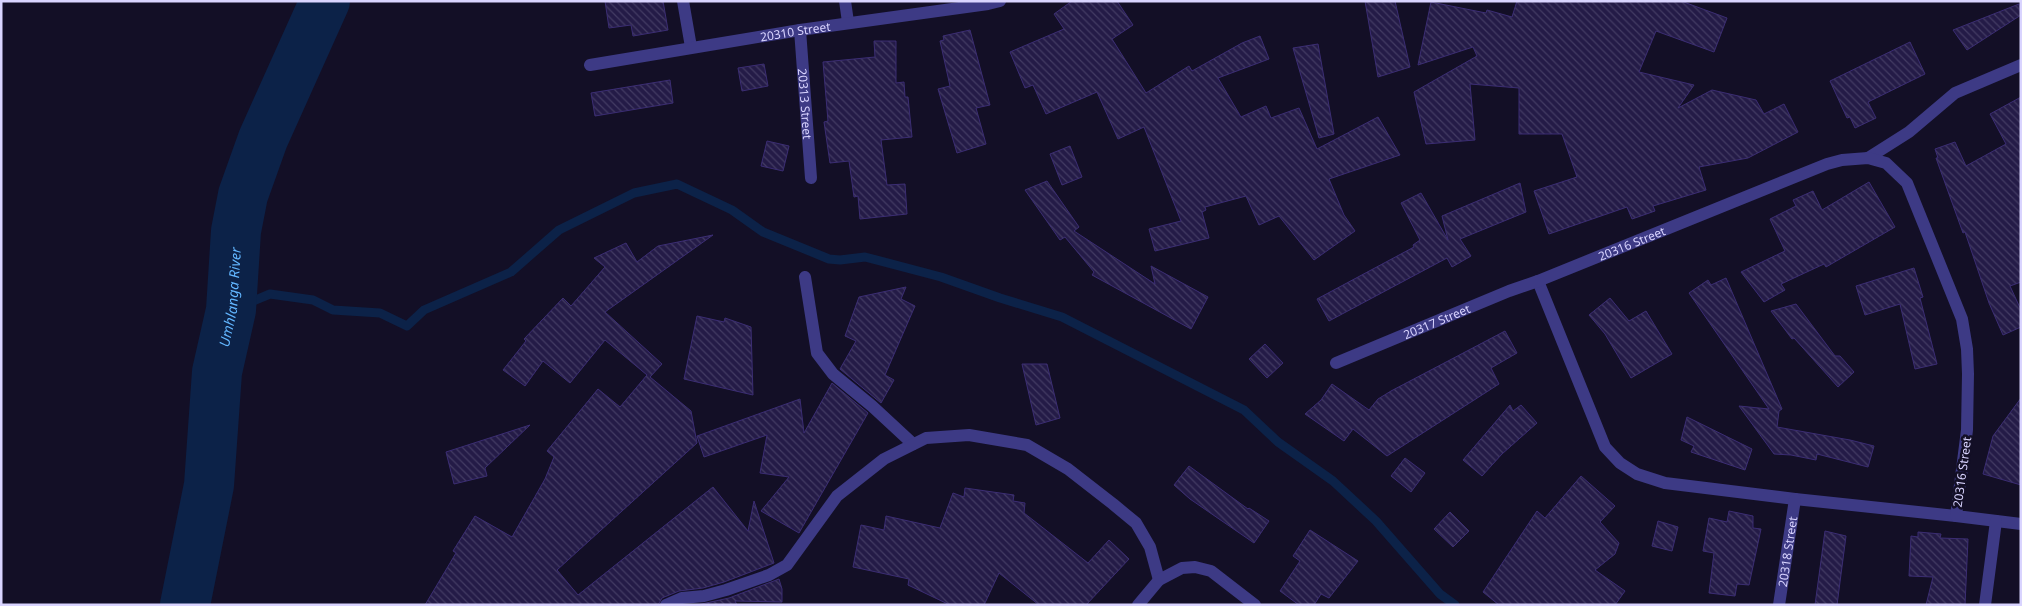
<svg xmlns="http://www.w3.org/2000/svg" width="2022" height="606" font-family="'Noto Sans',sans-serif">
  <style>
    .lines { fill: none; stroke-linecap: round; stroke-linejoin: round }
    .stream { stroke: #0c2248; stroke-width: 9 }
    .river { stroke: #0c2248; stroke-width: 50 }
    .building { fill: url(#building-back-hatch); stroke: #3b2d73 }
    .minor { stroke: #3d3a85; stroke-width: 12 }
    .labels { text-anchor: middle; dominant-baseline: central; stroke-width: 5; stroke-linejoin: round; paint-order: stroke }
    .street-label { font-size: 12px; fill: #d9d4ff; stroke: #130f26 }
    .water-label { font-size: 14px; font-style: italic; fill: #62b6ff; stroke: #130f26 }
  </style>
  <defs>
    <pattern id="building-back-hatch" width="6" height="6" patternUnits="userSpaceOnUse" patternTransform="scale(1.25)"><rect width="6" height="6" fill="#241b47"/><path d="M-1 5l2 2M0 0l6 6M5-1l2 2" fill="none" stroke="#433b63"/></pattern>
  </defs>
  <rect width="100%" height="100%" fill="#130f26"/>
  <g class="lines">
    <path class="stream" d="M231,310L270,294L313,300L333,310L380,313L407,326L424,310L511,272L559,230L634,193L677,184L732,210L763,232L829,259L840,260L865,257L941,277L1000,298L1062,317L1244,410L1278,442L1333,481L1376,521L1440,594L1455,605"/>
    <path class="river" id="s1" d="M185,605L209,485L217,372L231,310L236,231L243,195L263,139L325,1"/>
  </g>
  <path class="building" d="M605,1H663L668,30L633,36L631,25L609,28Z
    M1072,1H1117L1133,25L1112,39L1146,93L1189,66L1192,71L1242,43L1260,36L1269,59L1218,78L1241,117L1266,106L1271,118L1299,108L1317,149L1378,117L1400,155L1329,179L1344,215L1355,231L1314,260L1279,216L1259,225L1246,196L1205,207L1206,210L1202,212L1209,238L1155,251L1149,229L1181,221L1144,127L1118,139L1097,92L1046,114L1033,85L1025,88L1010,52L1064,29L1054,14Z
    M1365,1H1395L1410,67L1378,77Z
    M1517,1H1681L1727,18L1714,52L1656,31L1639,72L1694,85L1678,108L1712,90L1756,100L1764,114L1784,104L1798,132L1748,158L1699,167L1706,190L1653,206L1655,211L1632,219L1627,207L1549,234L1534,191L1577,177L1562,134H1519V88L1470,84L1475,140L1426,144L1414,92L1477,56L1473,47L1418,65L1431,2L1486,13L1487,10L1512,17Z
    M2019,4L2021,15L1967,50L1953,30Z
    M970,30L990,105L976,108L986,144L957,153L938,89L950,86L940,41L944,40L943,36Z
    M874,41H896V83L904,82L905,97H908L912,137L881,140L887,185L905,184L907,214L860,219L858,196L854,197L849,161L830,163L824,122L828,121L823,62L875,57Z
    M1910,42L1925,74L1868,102L1876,118L1855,128L1850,117L1847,118L1830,81Z
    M1318,44L1334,134L1319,138L1293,48Z
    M764,64L768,86L742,91L738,68Z
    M670,80L673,103L595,116L591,93Z
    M2021,97V282L2010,286L2021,310V327L2003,335L1989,303L1965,232L1963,233L1936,158H1938L1935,149L1955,142L1966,166L2006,144L1990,114Z
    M767,141L789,146L783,171L761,166Z
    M1070,146L1082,177L1062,185L1050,154Z
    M1047,181L1079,227L1074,231L1155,284L1151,266L1208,297L1191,329L1092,275L1094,272L1065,237L1060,240L1025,190Z
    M1869,182L1895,227L1826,267L1824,264L1781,284L1785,290L1764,302L1741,272L1785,251L1770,219L1796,206L1793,200L1813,191L1822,210Z
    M1520,183L1526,212L1460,239L1471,256L1452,267L1447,258L1329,321L1317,299L1414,247L1413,245L1420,240L1401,203L1421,193L1448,240L1442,216Z
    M713,235L605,312L662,364L650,377L691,411L697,443L557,570L578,595L713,487L748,531L754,501L774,563L724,582L703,588L679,591L662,598L658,605H425L456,553L453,551L475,516L512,537L545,479L554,457L547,451L598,389L620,407L647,375L605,340L570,383L543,361L525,386L503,370L526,341L524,339L563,298L571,306L605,267L594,258L626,243L637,262L658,246Z
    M1914,268L1923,297L1920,298L1937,364L1915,369L1900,304L1865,315L1856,286Z
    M1726,278L1782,409L1779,411L1777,427L1850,440L1874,446L1868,467L1817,454L1816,460L1791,455L1774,454L1739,406L1769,409L1689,293L1708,280L1711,285Z
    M906,287L901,299L915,306L885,375L894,380L881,403L840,369L856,341L845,336L859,297Z
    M1610,298L1629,321L1646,311L1672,354L1631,378L1605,334L1589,315Z
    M1796,304L1835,356H1840L1854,372L1838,387L1794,338L1792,339L1771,311Z
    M697,316L724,322L725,318L751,327L753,395L684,379Z
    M1505,331L1517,353L1491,368L1499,384L1387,456L1353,429L1344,441L1305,414L1321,400L1332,384L1369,410L1378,399L1391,391Z
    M1265,344L1283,363L1267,378L1249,359Z
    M1022,364H1047L1060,418L1036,425Z
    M832,383L868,413L799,533L761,511L789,477L760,473L767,435L704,457L697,436L800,399L804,433Z
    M2021,398V485L1983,474L1993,436Z
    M1510,405L1513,411L1521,405L1537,423L1502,454L1482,476L1463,460Z
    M1687,417L1752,449L1745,470L1691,452L1694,446L1681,440Z
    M530,425L485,468L487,476L454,484L446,452Z
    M1405,458L1425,473L1411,492L1391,476Z
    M1189,466L1248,509L1249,508L1269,521L1254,543L1190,499L1174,485Z
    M1581,476L1615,506L1600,522L1619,543L1615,554L1595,570L1625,591L1615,605H1499L1483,592L1537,511L1545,518Z
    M965,488L1014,495L1013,501L1025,503L1024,513L1088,563L1109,540L1129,559L1086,605H1039L999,573L984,605H950L908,585L909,579L853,567L861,525L884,530L886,516L940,528L953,493L964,497Z
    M1729,511L1753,516V528L1761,529L1749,585L1737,584L1735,596L1709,593L1714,553L1703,551L1709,518L1727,522Z
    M1450,512L1469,531L1453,547L1434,529Z
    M1658,521L1678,527L1672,551L1652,546Z
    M1310,530L1358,561L1329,598L1321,594L1314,605H1299L1280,591L1300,561L1293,556Z
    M1825,531L1846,536L1837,605H1815Z
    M1918,532L1941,534L1940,538L1968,539L1965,605H1926L1933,577L1909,576L1911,536L1918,537Z
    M779,579L782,589V602L735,601L737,605H697L729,598Z"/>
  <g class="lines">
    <g class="minor">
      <path d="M683,1L691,47"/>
      <path d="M845,1L848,22"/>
      <path id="s2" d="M800,30L811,178"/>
      <path id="s3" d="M590,65L800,30L988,4L1000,1"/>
      <path d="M1868,158L1909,132L1955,93L2021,65"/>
      <path d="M805,277L817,353L833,374L872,406L913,444"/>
      <path d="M1538,281L1605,447L1620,463L1637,474L1665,483L1795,499L1956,516"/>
      <path id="s4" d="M1336,363L1509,291L1538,281L1827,164L1842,160L1868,158L1886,163L1907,183L1962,319L1967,349L1968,374L1967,430L1956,516L2021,524"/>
      <path d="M666,605L682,598L704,596L726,590L769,575L787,565L837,496L884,459L926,438L969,435L1027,445L1068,469L1113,504L1136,523L1150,547L1159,580"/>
      <path d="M1138,605L1159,580L1182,568L1195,567L1211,571L1255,605"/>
      <path id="s5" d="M1779,605L1795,499"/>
      <path d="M1985,605L1996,521"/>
    </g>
  </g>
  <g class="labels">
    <g class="street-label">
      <text stroke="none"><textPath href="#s3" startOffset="208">20310 Street</textPath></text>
      <text stroke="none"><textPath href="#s2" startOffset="74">20313 Street</textPath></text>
      <text stroke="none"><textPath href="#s4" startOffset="319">20316 Street</textPath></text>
      <text stroke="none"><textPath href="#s4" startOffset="109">20317 Street</textPath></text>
      <text transform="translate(1962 472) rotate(-82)">20316 Street</text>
      <text stroke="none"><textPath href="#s5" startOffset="54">20318 Street</textPath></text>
    </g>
    <g class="water-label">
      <text stroke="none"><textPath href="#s1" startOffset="312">Umhlanga River</textPath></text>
    </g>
  </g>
  <rect width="2022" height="606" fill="none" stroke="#d9d4ff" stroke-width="5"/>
</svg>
